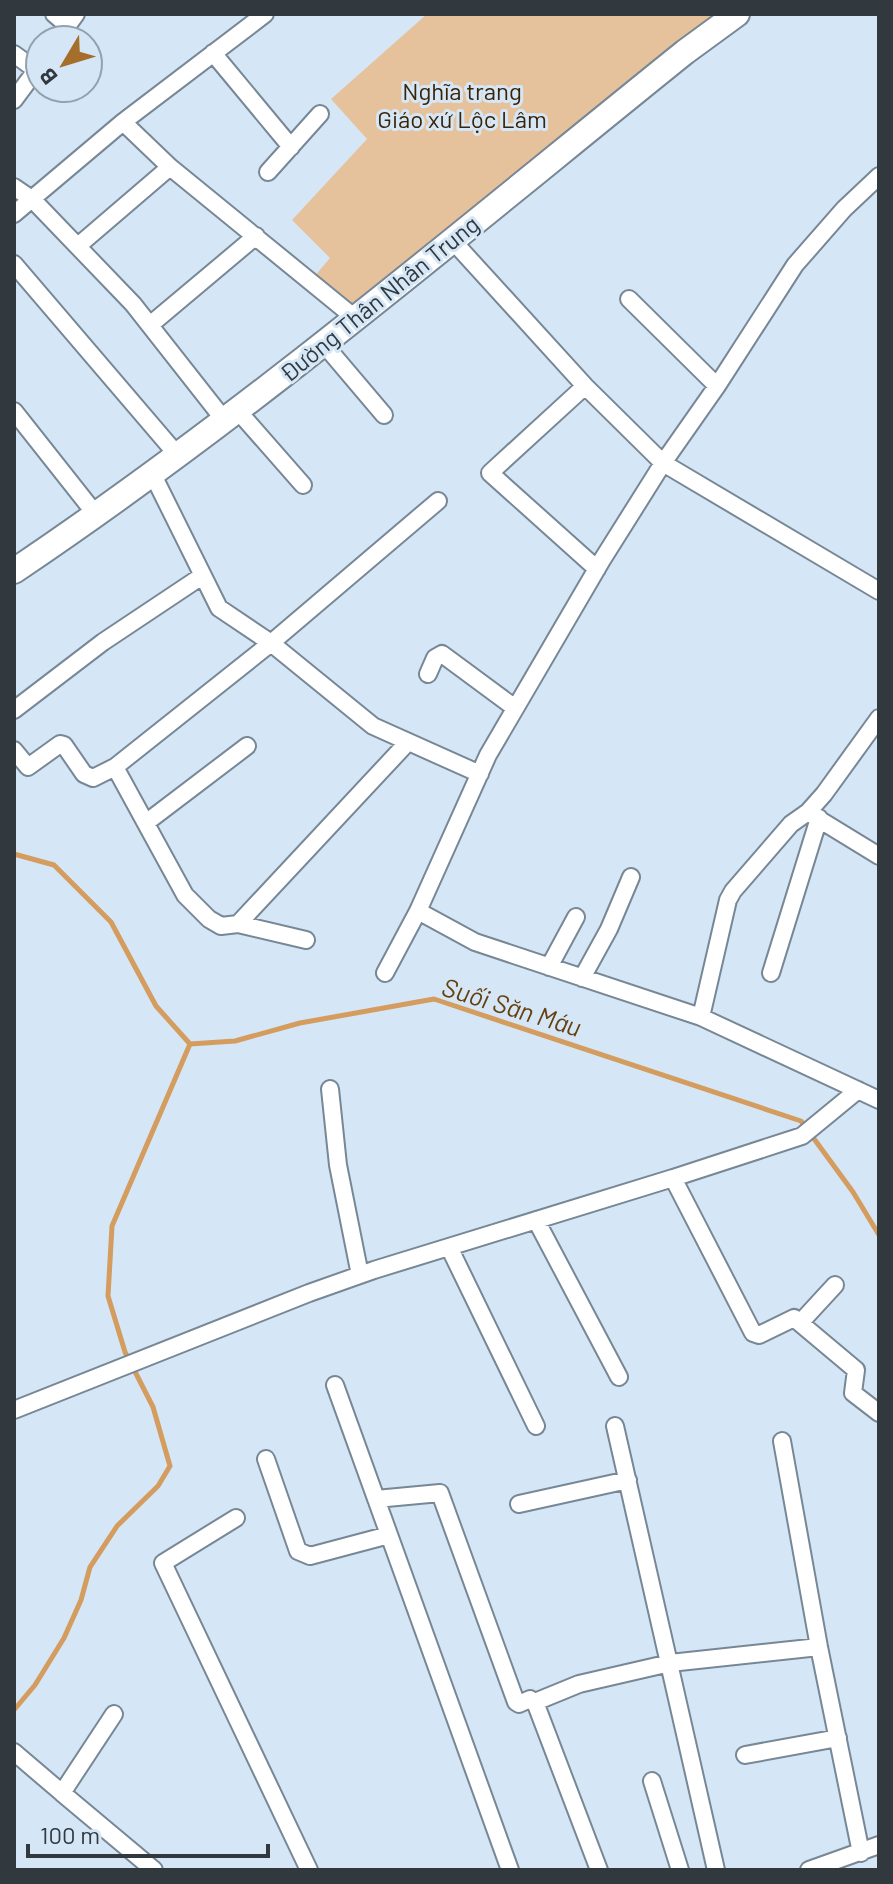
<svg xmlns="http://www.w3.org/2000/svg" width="893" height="1884" font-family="Barlow,sans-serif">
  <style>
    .green { fill: #e6c29c }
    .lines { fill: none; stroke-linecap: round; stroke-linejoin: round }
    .stream { stroke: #d49c5e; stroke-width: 5 }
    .street-casing { stroke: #778795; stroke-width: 20 }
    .secondary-casing { stroke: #778795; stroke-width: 28 }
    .street { stroke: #fff; stroke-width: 16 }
    .secondary { stroke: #fff; stroke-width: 24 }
    .labels { text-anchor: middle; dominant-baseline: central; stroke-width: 6; stroke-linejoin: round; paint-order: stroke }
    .park-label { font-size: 24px; fill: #3a2307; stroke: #d5e7f6 }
    .street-label { font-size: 24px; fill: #31383e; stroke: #d5e7f6 }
    .water-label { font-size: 26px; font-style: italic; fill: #664010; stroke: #d5e7f6 }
  </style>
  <rect width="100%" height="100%" fill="#d5e7f6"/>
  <path class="green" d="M427,14H721L353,306L313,278L330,258L292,220L367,139L331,99Z"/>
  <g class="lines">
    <path class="stream" d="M14,854L54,865L111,922L156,1006L190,1044L235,1041L300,1023L434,999L801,1121L853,1192L879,1235
      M14,1710L35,1685L64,1638L81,1600L90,1567L117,1526L158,1486L170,1466L153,1407L125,1352L108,1296L112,1226L190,1044"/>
    <defs>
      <path id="street" d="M54,14L67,25
        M57,40L76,14
        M213,53L291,147
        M14,54L36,70
        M14,100L40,65
        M123,122L170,167L355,318
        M268,172L320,114
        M14,187L33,200L133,304L225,421
        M14,214L123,122L265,14
        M452,240L585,386L663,463L879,591
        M79,245L170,167
        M14,264L179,457
        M629,299L717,386
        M150,325L256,236
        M323,343L384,415
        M585,386L490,473L597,569
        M14,411L97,516
        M238,411L303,485
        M153,475L219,608L271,643L373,726L480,774
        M428,674L435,658L442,654L515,708
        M14,710L103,642L202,576
        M14,750L28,767L60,744L64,745L84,774L93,778L115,767L271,643L438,501
        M115,767L185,895L209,919L221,926L238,924L306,940
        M812,815L879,856
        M147,822L247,746
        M418,911L475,942L701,1017L879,1100
        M238,924L408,742
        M549,967L576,917
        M385,973L418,911L488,755L602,560L663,463L717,386L795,265L844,209L879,176
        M771,973L819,818
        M582,978L609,929L631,877
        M701,1017L728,900L733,891L791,824L808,812L824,794L879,718
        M330,1089L338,1165L360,1275
        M673,1178L802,1136L858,1090
        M536,1220L619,1377
        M449,1247L536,1426
        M800,1323L835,1285
        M335,1385L510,1870
        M14,1410L309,1293L374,1270L673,1178L753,1333L759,1335L794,1318L856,1370L853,1393L879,1413
        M615,1426L716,1870
        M782,1441L819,1647L861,1853
        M266,1459L298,1551L310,1556L389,1535
        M376,1499L440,1493L516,1702L519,1704L530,1699L535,1702L599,1870
        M519,1504L628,1480
        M236,1518L163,1563L309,1870
        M535,1702L579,1684L670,1663L819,1647
        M114,1714L62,1793L154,1870
        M14,1752L62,1793
        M745,1755L838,1738
        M652,1781L680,1870
        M809,1870L879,1845"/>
      <path id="secondary" d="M14,571C249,413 465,229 685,52L737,14"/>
    </defs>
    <use href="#street" class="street-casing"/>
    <use href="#secondary" class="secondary-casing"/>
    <use href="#street" class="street"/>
    <use href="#secondary" class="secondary"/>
  </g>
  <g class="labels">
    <g class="park-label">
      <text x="462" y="90">Nghĩa trang<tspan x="462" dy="28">Giáo xứ Lộc Lâm</tspan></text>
    </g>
    <g class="street-label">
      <text transform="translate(379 298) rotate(-39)">Đường Thân Nhân Trung</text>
    </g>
    <g class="water-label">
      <text transform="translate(512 1006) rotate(17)">Suối Săn Máu</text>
    </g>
  </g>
  <rect width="893" height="1884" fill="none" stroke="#31383e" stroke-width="32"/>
  <g transform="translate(64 64) rotate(232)"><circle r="38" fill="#d5e7f6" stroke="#93a1ac" stroke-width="2"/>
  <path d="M0-6L14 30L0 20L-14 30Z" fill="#a66e2b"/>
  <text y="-12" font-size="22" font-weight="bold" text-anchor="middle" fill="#31383e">B</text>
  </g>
  <path d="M28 1844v12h240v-12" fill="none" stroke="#31383e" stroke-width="4"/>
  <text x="40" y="1844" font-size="24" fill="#31383e" stroke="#d5e7f6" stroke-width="6" paint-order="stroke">100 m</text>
</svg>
